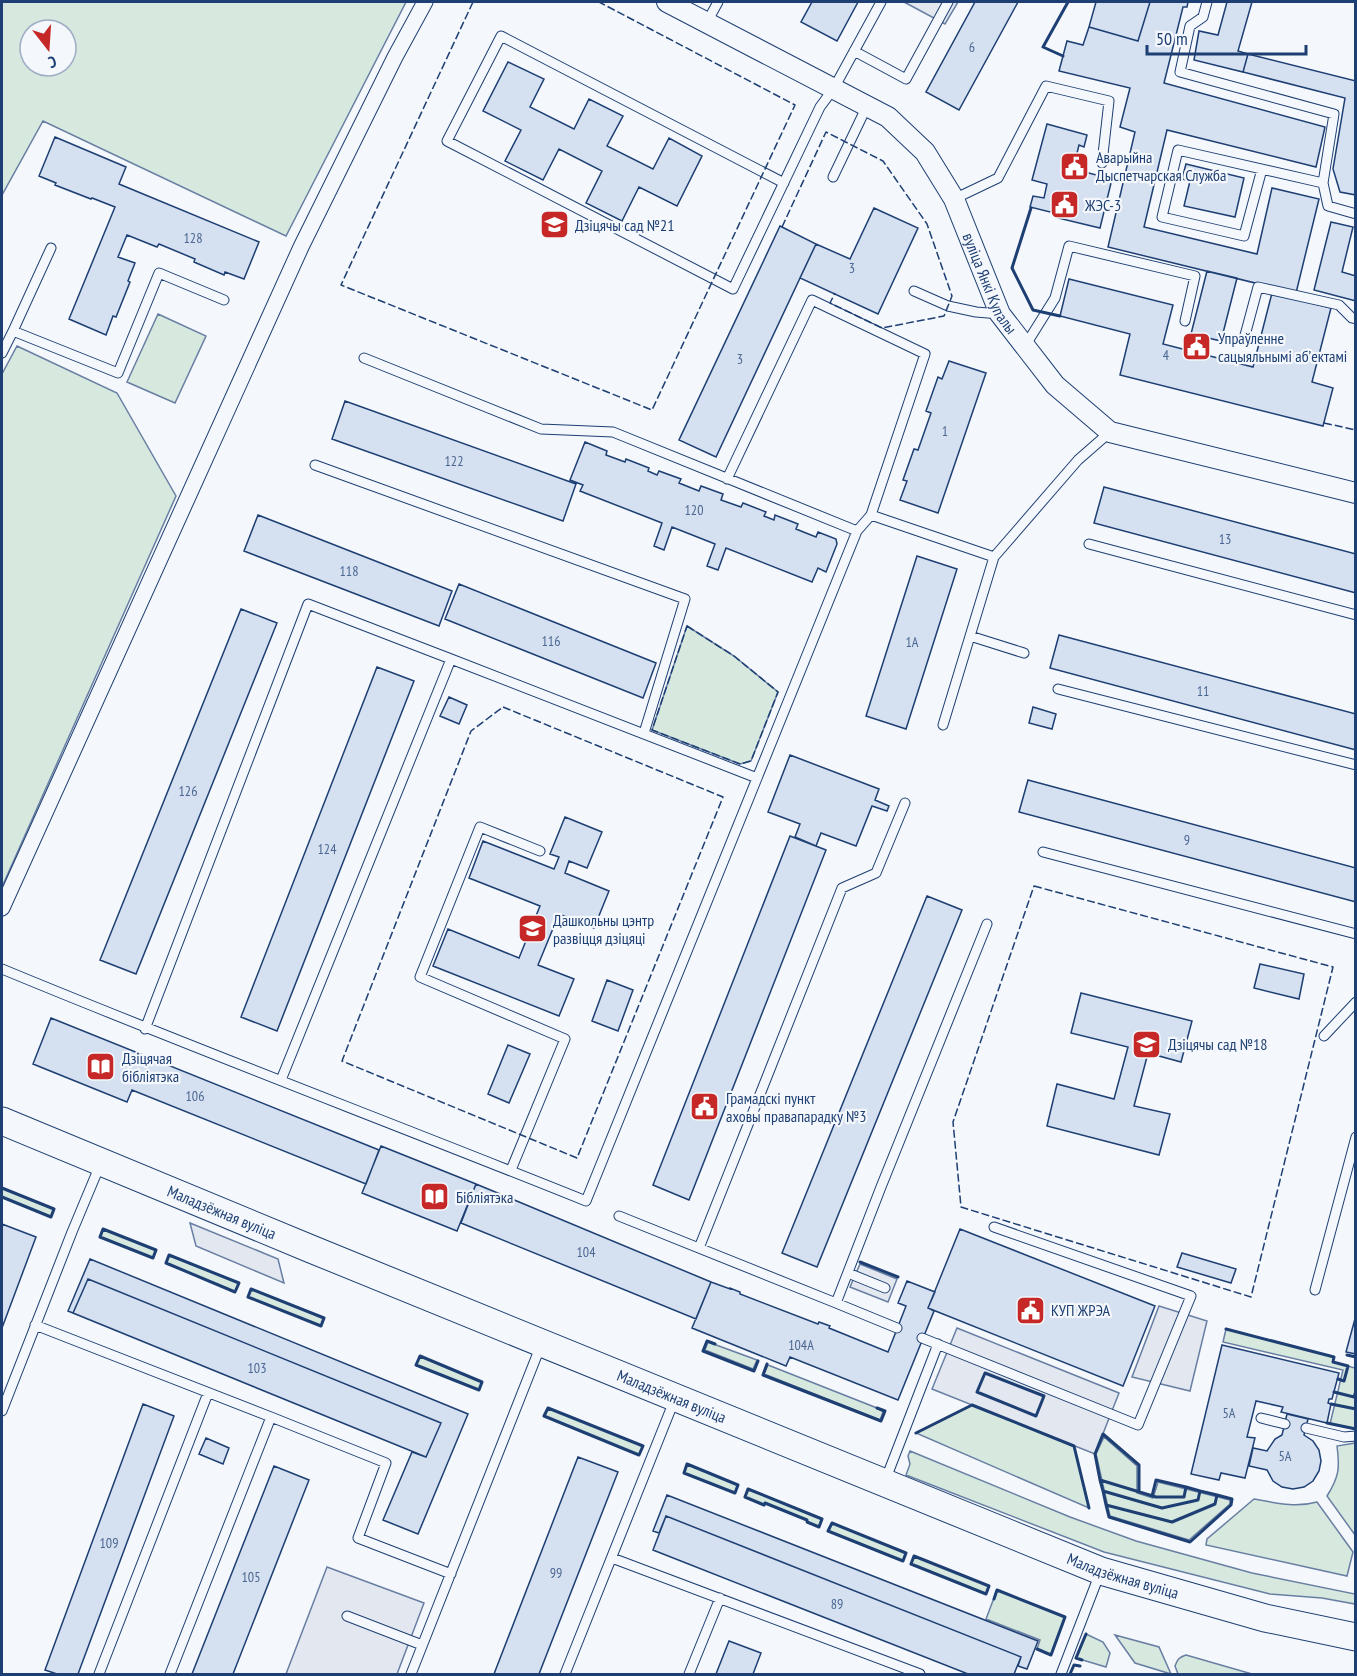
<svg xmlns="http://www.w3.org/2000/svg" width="1357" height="1676" font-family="'PT Sans Narrow',sans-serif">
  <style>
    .green { fill: #d7e8df; stroke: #687fa3; stroke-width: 1.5; fill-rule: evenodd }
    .parking { fill: #e3e8f0; stroke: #687fa3; stroke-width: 1.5 }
    .building { fill: #d5e0f0; stroke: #1d3f73; stroke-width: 1.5 }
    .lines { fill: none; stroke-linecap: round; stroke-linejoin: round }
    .service-casing { stroke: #1d3f73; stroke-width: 11 }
    .pedestrian-casing { stroke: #1d3f73; stroke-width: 17 }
    .minor-casing { stroke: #1d3f73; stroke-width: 22 }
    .secondary-casing { stroke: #1d3f73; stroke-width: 29 }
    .service { stroke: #f4f7fb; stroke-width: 9 }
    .pedestrian { stroke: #f4f7fb; stroke-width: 15 }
    .minor { stroke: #f4f7fb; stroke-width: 20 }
    .secondary { stroke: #f4f7fb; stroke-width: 27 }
    .fence { stroke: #1d3f73; stroke-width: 1.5; stroke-dasharray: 8 3; stroke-linecap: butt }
    .wall { stroke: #1d3f73; stroke-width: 3 }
    .labels { text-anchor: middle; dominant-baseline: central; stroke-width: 4.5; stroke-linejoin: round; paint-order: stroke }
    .number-label { font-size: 14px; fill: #4b6792 }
    .poi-label { font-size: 16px; fill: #1d3f73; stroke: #f4f7fb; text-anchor: start }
    .street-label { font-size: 16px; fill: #1d3f73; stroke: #f4f7fb }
  </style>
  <rect width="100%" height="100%" fill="#f4f7fb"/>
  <path class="green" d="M2,2H406L286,236L43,121L2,195ZM30,30H66V66H30Z
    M158,314L206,336L175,403L127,382Z
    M17,346L117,393L176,496L2,887V374Z
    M687,626L734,656L778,692L751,761L740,764L652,730Z
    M2,1188L54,1209L51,1217L2,1197Z
    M103,1229L156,1250L153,1258L100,1237Z
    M169,1255L239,1283L235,1292L166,1263Z
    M251,1289L324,1318L321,1326L248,1297Z
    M1226,1329L1334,1357L1333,1362L1355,1368V1429L1330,1424L1343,1370L1223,1342Z
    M708,1342L757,1360L753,1369L705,1350Z
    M420,1356L482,1382L479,1390L416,1365Z
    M768,1365L877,1408L883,1412L880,1420L764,1374Z
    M972,1405L1074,1446L1089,1508L916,1433Z
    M548,1408L643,1446L639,1455L544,1416Z
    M1104,1437L1137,1466V1493L1153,1498L1158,1482L1230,1500V1504L1189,1540L1110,1516L1096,1454Z
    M1355,1443H1356L1355,1535L1327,1496C1339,1477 1340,1468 1337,1446Z
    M910,1451L1070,1517L1136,1541L1252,1573L1355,1594V1604L1322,1598L1270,1594L1104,1552L906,1475L910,1464L908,1456Z
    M687,1464L738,1485L735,1493L684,1473Z
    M748,1489L822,1519L819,1527L807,1522V1520L766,1503L764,1505L745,1497Z
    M1254,1499C1276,1503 1296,1508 1317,1502L1353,1552L1347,1576L1206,1545L1207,1539Z
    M832,1523L906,1553L903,1561L828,1531Z
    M914,1556L989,1586L986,1594L911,1564Z
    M997,1590L1065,1617L1051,1655L1037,1649L1040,1640L986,1619Z
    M1086,1634L1103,1642L1110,1653L1106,1667L1076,1658Z
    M1115,1635L1159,1647L1171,1674L1135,1663Z
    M1186,1655L1252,1674H1178L1175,1666C1177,1660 1179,1657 1186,1655Z"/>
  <path class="parking" d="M904,2H958L945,24Z
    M190,1223L278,1259L284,1283L196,1246Z
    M860,1264L897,1279L888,1302L850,1287Z
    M1159,1306L1207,1321L1190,1391L1132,1377Z
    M957,1328L1119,1393L1095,1454L932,1389Z
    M327,1567L424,1603L397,1674H286Z"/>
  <path class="building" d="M812,2H858L837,41L801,22Z
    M975,2H1018L959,110L926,92Z
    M1096,2H1150L1138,41L1089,27Z
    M1150,2H1188L1187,7H1183L1164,83L1325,127L1316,167L1167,130L1144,227L1257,254L1272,188L1319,199L1296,293L1108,247L1135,132L1120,127L1130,88L1059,71L1067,41L1083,45L1089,27L1138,41Z
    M1227,2H1252L1238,51L1248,54L1243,72L1194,60L1199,31L1218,35Z
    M1248,54L1356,81V195L1340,192L1333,169L1345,98L1243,72Z
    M508,62L544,79L530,107L574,129L589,99L623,116L607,146L653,169L669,138L702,156L677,206L639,187L622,221L586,203L602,171L559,149L543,180L505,161L521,130L483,111Z
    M1047,124L1087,135L1084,147L1079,145L1073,169L1112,179L1100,228L1058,218L1059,213L1051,211L1050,212L1030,207L1033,196L1044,198L1047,184L1032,180Z
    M55,137L126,167L119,184L259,242L244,279L225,272L224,275L194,262L195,259L159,244L157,247L127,235L118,257L135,263L128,281L130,282L116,317L113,316L106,335L69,319L115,207L92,198L91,199L55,185L56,183L39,176Z
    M1186,164L1244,178L1235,217L1184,206L1190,181L1182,179Z
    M874,208L918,228L878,314L800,278L816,244L850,259Z
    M1331,222L1353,227L1342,272L1356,276V301L1314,290Z
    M780,226L816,244L716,457L679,440Z
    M1207,271L1237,278L1221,341L1191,334Z
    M1069,279L1173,305L1163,344L1253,367L1272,293L1331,308L1312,382L1333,388L1323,426L1120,375L1130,334L1060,316Z
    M949,361L986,373L938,513L900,500L907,481L903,480L914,449L918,450L931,413L926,411L938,377L942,379Z
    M345,401L576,484L563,521L332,439Z
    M585,442L607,451L606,455L625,462L626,459L649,468L648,471L657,475L659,471L681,479L679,483L699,491L701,486L723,494L721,500L741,507L743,503L766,512L764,516L774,520L775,515L798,524L796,529L816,537L818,532L836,539L837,544L826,572L818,568L812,582L726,548L718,570L707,566L715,544L672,527L664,550L654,546L662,523L580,491L583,485L570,480Z
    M1104,487L1356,554V593L1094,523Z
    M258,515L452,591L439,626L244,551Z
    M917,556L957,569L906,729L866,716Z
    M459,584L656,663L643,698L445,619Z
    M241,609L277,623L136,974L100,960Z
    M1059,635L1356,714V750L1050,668Z
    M377,667L414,681L277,1031L241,1017Z
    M449,697L467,705L459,724L440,716Z
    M1033,707L1056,714L1052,729L1029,723Z
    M790,755L879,789L875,800L889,806L887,811L872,806L856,846L821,833L816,846L795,837L800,824L768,812Z
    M1028,780L1356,868V902L1019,812Z
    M565,817L602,832L587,868L569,861L565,873L609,891L594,928L559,914L538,965L574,979L559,1016L433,966L448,929L519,958L540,906L469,878L483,841L554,869L559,857L550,854Z
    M790,836L826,850L689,1200L653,1185Z
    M927,896L962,910L817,1267L782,1253Z
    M1260,964L1304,974L1299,999L1254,988Z
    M607,980L633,990L618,1031L592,1021Z
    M1081,993L1192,1021L1181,1062L1148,1053L1134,1106L1170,1114L1159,1155L1047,1126L1057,1084L1114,1099L1128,1047L1071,1033Z
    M51,1018L379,1150L366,1184L132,1090L127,1102L33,1064Z
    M508,1045L530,1054L509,1103L488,1094Z
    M381,1146L476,1184L457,1231L362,1193Z
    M476,1184L711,1282L696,1319L461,1223Z
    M2,1224L36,1237L2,1328Z
    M960,1229L1155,1306L1123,1386L928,1308Z
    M1182,1253L1236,1269L1231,1283L1177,1267Z
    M90,1259L468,1414L418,1534L383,1520L412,1452L426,1457L441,1423L88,1279L73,1313L68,1311Z
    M88,1279L441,1423L426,1457L73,1313Z
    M907,1281L935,1292L928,1308L934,1311L898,1400L790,1357L786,1366L692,1328L711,1282L730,1289V1288L740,1292V1294L818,1324L819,1322L830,1326L829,1328L888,1352L906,1306L898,1303Z
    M1356,1315V1354L1346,1352Z
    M1222,1345L1339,1373L1332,1399H1329L1328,1403L1331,1404L1327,1423L1281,1412L1283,1407L1256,1401L1247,1437L1255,1438L1245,1478L1221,1473L1219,1480L1191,1474Z
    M143,1404L174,1416L78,1674H57L45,1670Z
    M1287,1414L1308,1419L1304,1435L1313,1441L1319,1450L1321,1461L1319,1471L1313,1481L1304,1487L1293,1489L1282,1487L1273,1481L1267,1470L1249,1466L1253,1448L1267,1451L1275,1439L1282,1435Z
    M206,1438L229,1448L223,1464L199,1454Z
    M578,1457L618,1472L539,1674H494Z
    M274,1466L309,1480L233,1674H192Z
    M667,1495L1038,1641L1027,1669L1018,1666L1021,1657L666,1516L659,1533L653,1531Z
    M666,1516L1021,1657L1014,1674H968L653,1550Z
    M729,1641L761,1653L753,1674H716Z"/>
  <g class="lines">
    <defs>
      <path id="service" d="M1207,2L1203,17L1190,26L1180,72L1334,114L1323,183L1328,206L1356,214
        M707,22L718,2
        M854,51L906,79L948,2
        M1262,169L1244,236L1162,217L1178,150L1323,183
        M833,177L867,106
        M784,183L501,36L447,141L733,289L820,107L834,88L881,2
        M954,199L998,178L1046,86L1109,101L1102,163
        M914,291L948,306L976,312L1000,314
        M13,331L51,248
        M1244,339L1258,287L1339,305L1352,318L1356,319
        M1025,346L1055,298L1069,246L1195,276L1185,321
        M2,353L13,331L118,373L159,273L224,300
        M364,358L541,429L613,432L857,531
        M315,465L685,599L644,733
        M727,479L812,300L925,354L871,515L994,557L1078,460L1110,432
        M1089,544L1356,615
        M970,636L1024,653
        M1058,689L1356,765
        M943,725L994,557
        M1043,852L1356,934
        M2,969C195,1049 392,1123 586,1201L857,531L871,515
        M145,1029L308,604L451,659
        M1324,1036L1356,1002
        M281,1080L451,659L757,778
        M511,1170L565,1039L420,977L480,827L540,851
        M619,1216L836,1303L881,1187L987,924
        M699,1248L842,888L876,873L905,803
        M848,1273L885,1288
        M1315,1290L1356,1137
        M836,1303L897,1328
        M35,1325L271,1417
        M922,1338L1138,1425L1191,1296L994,1227
        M2,1411L72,1232L100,1165
        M1261,1418L1285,1424
        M1306,1428L1344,1437L1356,1436
        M885,1481L938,1344
        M612,1558L920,1674
        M347,1616L422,1645
        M99,1674L208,1393
        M170,1674L271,1417L386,1463L358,1538L451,1574
        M411,1674L541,1345
        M565,1674L674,1401
        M689,1674L720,1598
        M1061,1674L1100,1573"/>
      <path id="pedestrian" d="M2,908L301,247L395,57L425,2"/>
      <g id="minor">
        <path id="s1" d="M667,2L888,117L925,152L954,199L1000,314L1055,385L1110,432L1356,493"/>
      </g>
      <g id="secondary">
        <path id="s2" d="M2,1121L311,1249L1101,1571L1265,1618L1356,1637"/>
      </g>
    </defs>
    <use href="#service" class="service-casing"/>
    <use href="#pedestrian" class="pedestrian-casing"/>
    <use href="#minor" class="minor-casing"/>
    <use href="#secondary" class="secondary-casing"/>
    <use href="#service" class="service"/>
    <use href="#pedestrian" class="pedestrian"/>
    <use href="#minor" class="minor"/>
    <use href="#secondary" class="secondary"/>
    <path class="fence" d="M473,2L341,285L652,410L795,105L599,2
      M782,227L826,132L883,161L927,224L952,296L944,316L882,328L830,303L835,293
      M1324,423L1356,430
      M687,626L734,656L778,692L751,761L740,764L652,730Z
      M503,707L723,797L577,1158L342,1061L471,731Z
      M1034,886L1333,967L1251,1297L961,1207L953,1122Z"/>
    <path class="wall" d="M1063,56L1043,47L1068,2
      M1031,208L1012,268L1033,310L1060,316
      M2,1188L54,1209L51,1217L2,1197
      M103,1229L156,1250L153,1258L100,1237Z
      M169,1255L239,1283L235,1292L166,1263Z
      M860,1262L898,1277
      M251,1289L324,1318L321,1326L248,1297Z
      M1226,1329L1334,1357L1333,1362L1348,1366L1344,1381L1338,1379
      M715,1344L707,1341L703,1351L754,1371L758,1361
      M1347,1355L1356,1357
      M420,1356L482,1382L479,1390L416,1365Z
      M767,1364L763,1375L881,1421L885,1411L877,1408
      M985,1373L1044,1396L1036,1416L977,1392Z
      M1334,1392L1354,1397L1356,1391
      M1331,1404L1356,1409
      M548,1408L643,1446L639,1455L544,1416Z
      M1327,1423L1356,1429
      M916,1433L972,1405L1074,1446L1089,1508
      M687,1464L738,1485L735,1493L684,1473Z
      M1100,1480L1103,1491L1162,1508L1198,1500L1200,1491L1186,1487
      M748,1489L822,1519L819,1527L807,1522V1520L765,1503L764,1505L745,1497Z
      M1103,1491L1106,1505L1172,1522L1215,1504L1217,1495L1200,1491
      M1139,1492V1465L1103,1434L1095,1454L1100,1480L1156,1497H1184L1186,1487L1156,1480L1152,1496
      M1106,1505L1109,1517L1190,1542L1231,1505L1232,1499L1217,1495
      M832,1523L906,1553L903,1561L828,1531Z
      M914,1556L989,1586L986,1594L911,1564Z
      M994,1599L997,1590L1065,1617L1051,1655L1037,1649
      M1082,1660L1076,1658L1086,1634
      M1070,1674L1074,1665L1080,1666"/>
  </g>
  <defs>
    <symbol id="civic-square" viewBox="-11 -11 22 22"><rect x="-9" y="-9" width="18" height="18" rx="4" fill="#c62828" stroke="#f4f7fb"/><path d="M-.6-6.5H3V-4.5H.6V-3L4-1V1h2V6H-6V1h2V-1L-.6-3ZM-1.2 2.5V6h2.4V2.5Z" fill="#fff"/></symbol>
    <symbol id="school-square" viewBox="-11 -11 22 22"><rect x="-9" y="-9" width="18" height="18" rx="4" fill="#c62828" stroke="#f4f7fb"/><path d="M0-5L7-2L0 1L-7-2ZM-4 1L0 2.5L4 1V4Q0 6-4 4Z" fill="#fff"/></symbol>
    <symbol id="library-square" viewBox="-11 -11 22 22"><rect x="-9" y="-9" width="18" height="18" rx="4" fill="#c62828" stroke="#f4f7fb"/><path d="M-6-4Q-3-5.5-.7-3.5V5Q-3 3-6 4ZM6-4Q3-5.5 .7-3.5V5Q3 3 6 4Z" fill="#fff"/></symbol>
  </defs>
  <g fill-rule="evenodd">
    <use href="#civic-square" x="1058" y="150" width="33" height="33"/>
    <use href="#civic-square" x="1048" y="188" width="33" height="33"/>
    <use href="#school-square" x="538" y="208" width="33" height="33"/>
    <use href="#civic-square" x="1180" y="330" width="33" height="33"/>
    <use href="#school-square" x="516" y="912" width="33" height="33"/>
    <use href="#school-square" x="1130" y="1028" width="33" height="33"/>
    <use href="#library-square" x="84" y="1050" width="33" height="33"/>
    <use href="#civic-square" x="688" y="1090" width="33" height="33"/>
    <use href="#library-square" x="418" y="1180" width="33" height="33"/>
    <use href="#civic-square" x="1014" y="1294" width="33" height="33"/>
  </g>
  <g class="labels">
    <g class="number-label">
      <text x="972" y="47">6</text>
      <text x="193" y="238">128</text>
      <text x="852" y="268">3</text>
      <text x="1166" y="355">4</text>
      <text x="740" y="359">3</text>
      <text x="945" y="431">1</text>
      <text x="454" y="461">122</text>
      <text x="694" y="510">120</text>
      <text x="1225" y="539">13</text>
      <text x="349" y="571">118</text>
      <text x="551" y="641">116</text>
      <text x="912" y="642">1А</text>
      <text x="1203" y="691">11</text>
      <text x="188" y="791">126</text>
      <text x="1187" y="840">9</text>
      <text x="327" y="849">124</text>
      <text x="195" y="1096">106</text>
      <text x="586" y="1252">104</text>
      <text x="801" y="1345">104А</text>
      <text x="257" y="1368">103</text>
      <text x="1229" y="1413">5А</text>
      <text x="1285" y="1456">5А</text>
      <text x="109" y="1543">109</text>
      <text x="556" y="1573">99</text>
      <text x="251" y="1577">105</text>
      <text x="837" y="1604">89</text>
    </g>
    <g class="poi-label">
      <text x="1096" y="157">Аварыйна<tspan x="1096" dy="18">Дыспетчарская Служба</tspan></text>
      <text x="1085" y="205">ЖЭС-3</text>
      <text x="575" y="225">Дзіцячы сад №21</text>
      <text x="1218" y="338">Упраўленне<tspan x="1218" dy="18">сацыяльнымі абʼектамі</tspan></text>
      <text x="553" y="920">Дашкольны цэнтр<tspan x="553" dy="18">развіцця дзіцяці</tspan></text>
      <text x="1168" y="1044">Дзіцячы сад №18</text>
      <text x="122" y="1058">Дзіцячая<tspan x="122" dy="18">бібліятэка</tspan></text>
      <text x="726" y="1098">Грамадскі пункт<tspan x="726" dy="18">аховы правапарадку №3</tspan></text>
      <text x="456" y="1197">Бібліятэка</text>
      <text x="1051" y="1310">КУП ЖРЭА</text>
    </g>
    <g class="street-label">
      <text stroke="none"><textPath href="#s1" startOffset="447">вуліца Янкі Купалы</textPath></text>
      <text stroke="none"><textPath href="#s2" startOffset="238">Маладзёжная вуліца</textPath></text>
      <text stroke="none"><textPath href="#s2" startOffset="724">Маладзёжная вуліца</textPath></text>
      <text stroke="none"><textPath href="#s2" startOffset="1210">Маладзёжная вуліца</textPath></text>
    </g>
  </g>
  <rect width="1357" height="1676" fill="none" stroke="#1d3f73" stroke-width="6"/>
  <g transform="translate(48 48) rotate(163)"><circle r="28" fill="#f4f7fb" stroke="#9eadc5" stroke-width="1.5"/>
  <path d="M0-4.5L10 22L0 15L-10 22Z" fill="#c62828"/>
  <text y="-9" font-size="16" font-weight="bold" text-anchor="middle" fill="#1d3f73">С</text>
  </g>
  <path d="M1147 45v9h159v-9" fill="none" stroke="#1d3f73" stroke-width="3"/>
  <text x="1156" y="45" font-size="18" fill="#1d3f73" stroke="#f4f7fb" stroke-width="4.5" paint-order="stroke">50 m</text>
</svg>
